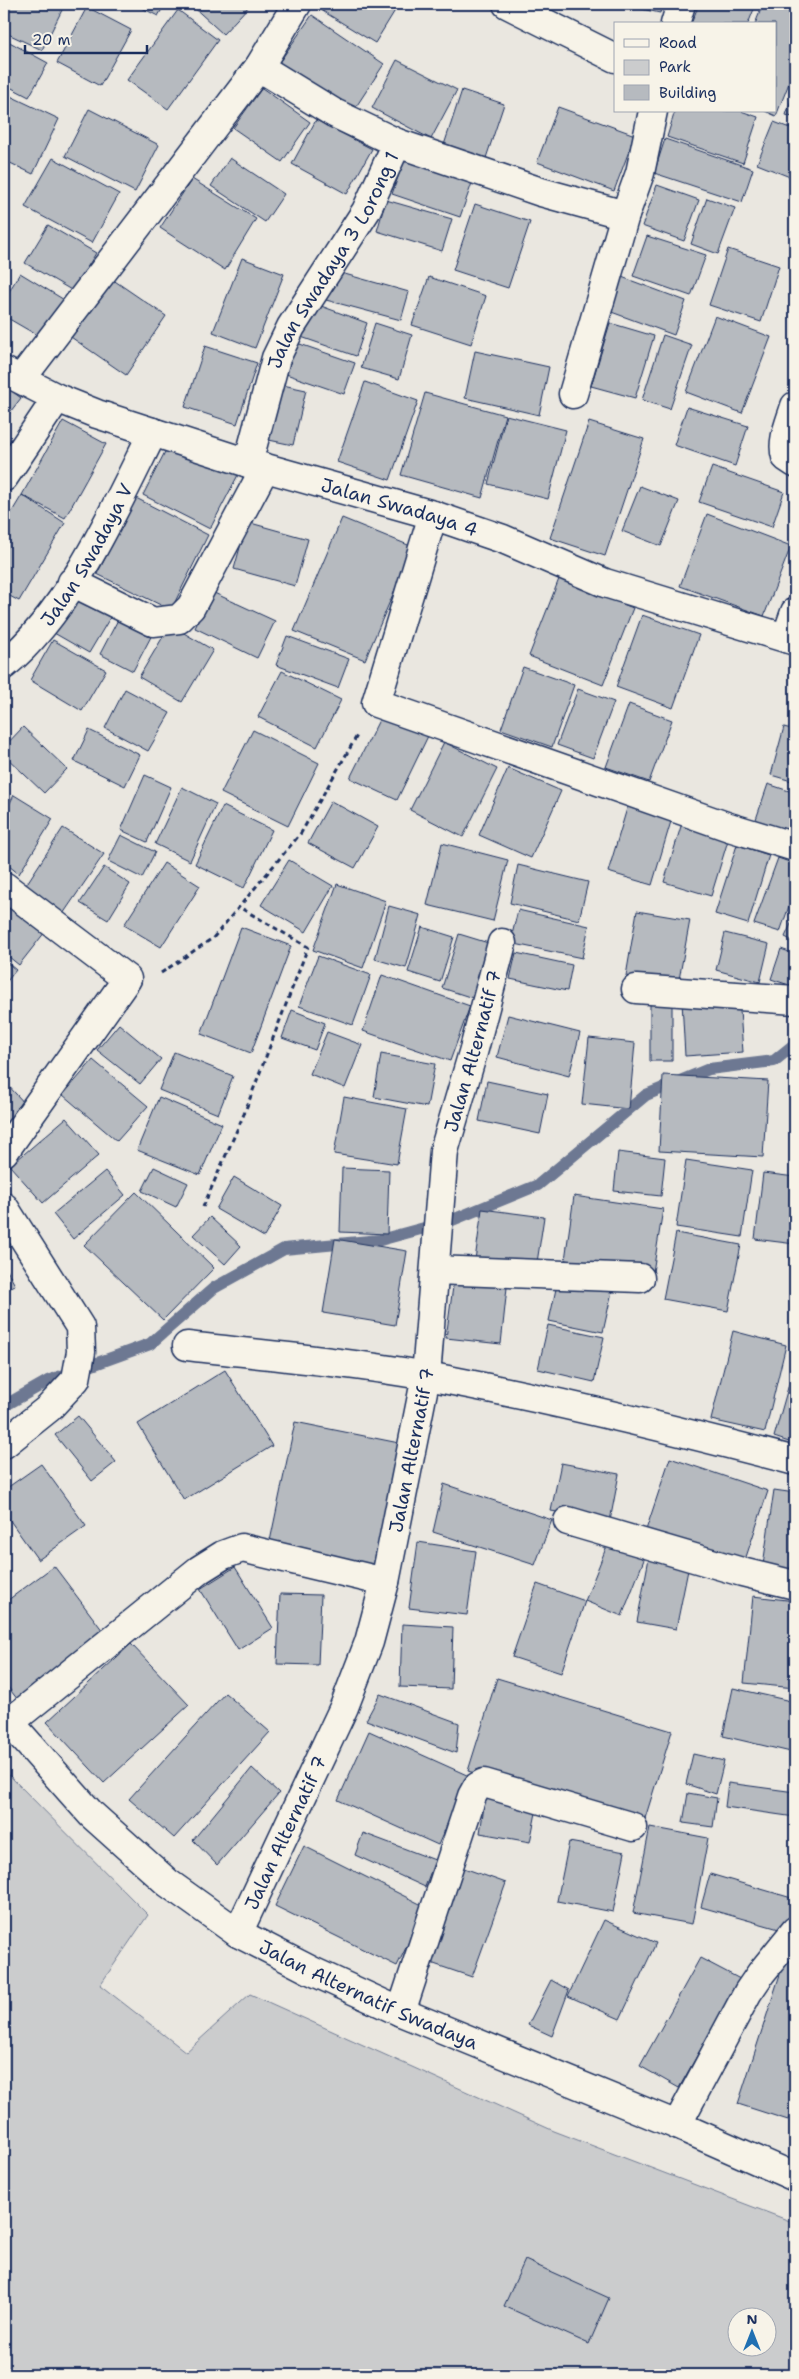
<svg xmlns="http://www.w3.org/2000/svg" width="799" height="2379" font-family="'Shantell Sans',sans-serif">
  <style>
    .green { fill: #cbcccd; stroke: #737e96; fill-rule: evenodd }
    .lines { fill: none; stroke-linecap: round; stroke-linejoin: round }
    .stream { stroke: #6d7892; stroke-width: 12 }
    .building { fill: #b6babf; stroke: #1b2f5e }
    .minor-casing { stroke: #1b2f5e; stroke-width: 31 }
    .path { stroke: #1b2f5e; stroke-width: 3; stroke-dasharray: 5 4; stroke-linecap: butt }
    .minor { stroke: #f7f3e8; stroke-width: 28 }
    .labels { text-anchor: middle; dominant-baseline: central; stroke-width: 4; stroke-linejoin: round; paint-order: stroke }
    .street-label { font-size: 19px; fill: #1b2f5e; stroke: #f7f3e8 }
  </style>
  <rect width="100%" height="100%" fill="#eae7e0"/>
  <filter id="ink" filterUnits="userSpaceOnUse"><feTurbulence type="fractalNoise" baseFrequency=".02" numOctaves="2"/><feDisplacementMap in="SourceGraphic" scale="10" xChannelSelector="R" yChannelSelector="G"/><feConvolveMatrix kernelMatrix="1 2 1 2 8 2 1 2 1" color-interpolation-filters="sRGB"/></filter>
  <g filter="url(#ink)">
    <path class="green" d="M4,1770L148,1915L100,1985L186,2052L250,1994L554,2131L795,2223V2375H4ZM736,2316H766V2346H736Z"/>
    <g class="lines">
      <path class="stream" d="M4,1406L48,1381L150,1344L214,1288L284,1249L380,1240L450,1221L538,1185L646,1095L709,1069L774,1061L795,1044"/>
    </g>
    <path class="building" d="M4,4H65L42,50L4,32Z
      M134,4H165L158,16Z
      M190,4H251L223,34Z
      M325,4H399L375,43L321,10Z
      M619,4H662L660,13Z
      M699,4H756L748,24H691Z
      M763,4H795V68L776,116L765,111H775V24H755Z
      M87,7L131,30L100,86L57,63Z
      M178,10L218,40L168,109L127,80Z
      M312,15L384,64L350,116L276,67Z
      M4,39L48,63L29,97L4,84Z
      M397,60L457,90L431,139L372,108Z
      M262,88L310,122L282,162L233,128Z
      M795,88V118L786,115Z
      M462,90L504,104L486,158L444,145Z
      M4,93L59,119L33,174L4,160Z
      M558,107L635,135L614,191L537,162Z
      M89,109L159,145L135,192L65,156Z
      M675,111H741L758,117L743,163L667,137Z
      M316,120L372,149L347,194L292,164Z
      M774,122L795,130V179L757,164Z
      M665,139L753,169L742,202L654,173Z
      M53,158L119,194L92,243L25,207Z
      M230,158L284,194L265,222L211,186Z
      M404,160L472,183L460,217L392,194Z
      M192,179L256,219L225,270L160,228Z
      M657,185L699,200L684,241L642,226Z
      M707,198L735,208L718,254L691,244Z
      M386,200L452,219L442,251L377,231Z
      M475,204L530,222L508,288L453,270Z
      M48,225L96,253L73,291L25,263Z
      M647,236L706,255L691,296L633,276Z
      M728,249L779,266L761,322L709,305Z
      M242,258L284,274L255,348L213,332Z
      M334,271L409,292L401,320L326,300Z
      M20,273L66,301L42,338L4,316V300Z
      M106,275L166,316L126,375L65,333Z
      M619,276L686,301L674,335L606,310Z
      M429,277L486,296L471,344L412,325Z
      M313,303L367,323L356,356L301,337Z
      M715,316L771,337L742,413L686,392Z
      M375,323L412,335L399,379L361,368Z
      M610,323L654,336L635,398L591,386Z
      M663,335L692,345L670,409L642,400Z
      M294,342L355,363L344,394L283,373Z
      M205,346L257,363L237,424L185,407Z
      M475,351L549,367L539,415L465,398Z
      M365,382L418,401L390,480L337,462Z
      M278,384L306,390L293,445L264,439Z
      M4,385L21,398L4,420Z
      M425,393L505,415L482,498L401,475Z
      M687,407L748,426L735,466L674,445Z
      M506,415L566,430L548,499L488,484Z
      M63,421L106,444L65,518L22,495Z
      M589,422L644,439L605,556L550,538Z
      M170,442L238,475L210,529L143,495Z
      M712,467L784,492L772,527L699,502Z
      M640,486L679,501L661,546L622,531Z
      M22,495L65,523L19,601L4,593V525Z
      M136,498L208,535L171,610L97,574Z
      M707,514L791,546L764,616L680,586Z
      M342,518L413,547L365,660L294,631Z
      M247,522L308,539L295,586L234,569Z
      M559,579L633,608L603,685L529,656Z
      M212,592L275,621L257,658L195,628Z
      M76,596L111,616L89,653L54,633Z
      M121,614L154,631L133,671L100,654Z
      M642,615L699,635L673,708L616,687Z
      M170,625L213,650L182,702L139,677Z
      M287,636L349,659L338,688L276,665Z
      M53,640L106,670L82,711L30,680Z
      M523,667L574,685L552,747L501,729Z
      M282,671L341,700L317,747L258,717Z
      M125,689L170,713L148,751L105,728Z
      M578,689L614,702L593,758L557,745Z
      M629,704L672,720L649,782L606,767Z
      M382,714L428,736L397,800L350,778Z
      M23,727L67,769L44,793L4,755V747Z
      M784,727L795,730V782L771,775Z
      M89,730L140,755L125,786L74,761Z
      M253,730L319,763L288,826L221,793Z
      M444,742L497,769L463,837L410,810Z
      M508,768L561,791L531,858L479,835Z
      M145,775L171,787L147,842L121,830Z
      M768,784L795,793V838L754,825Z
      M182,787L216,804L190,861L155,844Z
      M14,795L53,819L19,874L4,862V815Z
      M331,801L378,827L355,868L308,843Z
      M628,805L672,818L652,885L608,872Z
      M223,806L272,830L244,888L195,864Z
      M682,823L729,837L711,896L664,882Z
      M63,828L104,854L63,914L24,888Z
      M121,835L155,852L142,878L108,861Z
      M442,843L508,860L493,921L427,905Z
      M737,845L769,855L748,924L715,914Z
      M778,858L795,864V889L780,932L754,924Z
      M289,860L333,886L306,932L261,905Z
      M164,863L200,886L161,947L124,925Z
      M518,865L588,882L579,920L510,903Z
      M104,867L130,884L108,920L80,903Z
      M337,884L386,901L363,968L313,950Z
      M4,900L45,932L19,965L4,953Z
      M389,906L421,915L406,968L375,959Z
      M518,910L589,926L582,958L510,943Z
      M637,911L690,920L678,985L626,976Z
      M795,915V942L785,937Z
      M241,927L291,946L251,1053L201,1034Z
      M422,927L454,937L440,982L408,972Z
      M725,933L769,944L760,982L716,970Z
      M459,934L495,945L479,1000L442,988Z
      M781,949L795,954V987L771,979Z
      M516,953L572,965L567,991L510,979Z
      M318,956L371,975L353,1025L299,1006Z
      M4,960L16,970L4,985Z
      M382,975L470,1006L450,1061L363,1031Z
      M739,997L743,1052L685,1056L682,1001Z
      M650,999H672V1061H650Z
      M292,1010L325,1023L315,1050L282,1038Z
      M508,1015L580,1033L569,1076L497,1057Z
      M119,1024L161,1059L140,1084L97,1050Z
      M327,1032L362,1045L345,1088L310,1074Z
      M589,1038L635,1043L629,1109L582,1104Z
      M174,1052L233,1076L218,1114L159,1090Z
      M381,1054L435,1064L427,1107L374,1097Z
      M93,1060L148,1106L117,1141L63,1095Z
      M663,1075L768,1081L763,1157L659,1151Z
      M4,1081L28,1107L4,1129Z
      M487,1081L548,1094L540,1134L479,1121Z
      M159,1097L222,1124L200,1175L137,1150Z
      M344,1097L407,1109L397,1164L334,1154Z
      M66,1118L99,1155L43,1203L10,1166Z
      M618,1152L665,1158L661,1196L614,1191Z
      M686,1160L752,1170L742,1237L676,1227Z
      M154,1167L188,1183L176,1207L142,1191Z
      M342,1168L389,1170L387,1234L340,1232Z
      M105,1171L125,1195L73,1239L53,1214Z
      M763,1173L795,1177V1244L755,1239Z
      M234,1177L282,1206L264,1237L216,1209Z
      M136,1192L214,1268L163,1320L84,1245Z
      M574,1196L663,1209L653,1272L565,1260Z
      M482,1209L544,1217L536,1269L475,1260Z
      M210,1217L241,1246L225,1264L193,1235Z
      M676,1233L741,1245L728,1311L663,1299Z
      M335,1239L407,1251L395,1325L323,1313Z
      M4,1265L15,1285L4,1291Z
      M455,1272L508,1278L501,1344L446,1338Z
      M559,1275L613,1287L603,1332L549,1321Z
      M548,1325L604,1337L594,1382L538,1369Z
      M733,1331L786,1345L765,1432L711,1420Z
      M225,1370L272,1446L184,1500L138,1424Z
      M789,1384L795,1386V1444L774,1437Z
      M78,1416L116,1462L92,1481L55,1435Z
      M295,1422L409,1445L382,1571L269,1546Z
      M670,1458L768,1491L742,1569L644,1536Z
      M561,1463L619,1474L610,1521L551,1511Z
      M41,1464L86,1526L38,1560L4,1512V1490Z
      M444,1484L552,1520L535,1565L433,1532Z
      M774,1490L795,1493V1577L762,1572Z
      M418,1542L476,1551L467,1615L409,1608Z
      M608,1543L645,1557L622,1616L585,1601Z
      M649,1558L689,1565L676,1629L637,1622Z
      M54,1566L106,1635L18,1700L4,1682V1603Z
      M235,1567L273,1628L238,1650L200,1589Z
      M537,1584L585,1601L561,1673L512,1657Z
      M280,1594L321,1595L318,1665L277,1664Z
      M753,1596L795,1601V1688L744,1683Z
      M402,1624L453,1627L451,1689L400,1687Z
      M131,1644L189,1705L104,1783L47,1722Z
      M497,1678L672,1731L643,1825L468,1771Z
      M733,1688L795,1702V1753L723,1736Z
      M225,1693L270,1732L174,1838L129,1799Z
      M380,1694L459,1723L456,1753L366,1720Z
      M369,1731L469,1776L438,1845L338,1800Z
      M693,1754L724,1761L716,1794L686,1784Z
      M252,1768L279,1793L217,1865L193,1840Z
      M728,1783L795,1792V1817L725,1807Z
      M486,1793L538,1803L530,1842L480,1833Z
      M688,1793L717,1798L713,1827L683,1823Z
      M650,1827L708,1838L692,1924L633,1913Z
      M363,1833L435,1860L425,1887L355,1855Z
      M569,1842L625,1852L613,1912L557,1901Z
      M304,1846L426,1907L397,1966L275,1906Z
      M461,1867L506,1883L472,1977L428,1962Z
      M710,1874L795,1899L786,1931L701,1907Z
      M604,1920L656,1943L620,2019L568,1996Z
      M700,1958L740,1979L679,2088L640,2066Z
      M784,1962L795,1965V2100L788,2120L738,2104Z
      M551,1980L569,1990L552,2036L528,2025Z
      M525,2260L609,2298L589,2344L504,2306Z"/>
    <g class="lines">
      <defs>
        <g id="minor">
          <path d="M507,4L615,58"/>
          <path d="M675,24L681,4"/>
          <path d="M259,67L334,113L397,143"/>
          <path id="s1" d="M4,371L57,398L97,414L248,463L433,515L503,539L605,583L795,641"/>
          <path d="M21,379L259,67L297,4"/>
          <path d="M573,394L625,215L640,173L653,111"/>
          <path d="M795,406C790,423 781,441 786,457L795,463"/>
          <path id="s2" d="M248,463L276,358L291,327L366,211L397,143L541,192L625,215"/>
          <path d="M4,477L57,398"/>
          <path d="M433,515L376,703L729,827L795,847"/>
          <path d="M72,582L153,622L179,619L191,607L265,468"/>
          <path d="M786,638L795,612"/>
          <path id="s3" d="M4,665C70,611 115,508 153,432"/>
          <path d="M4,886L127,979L4,1152"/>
          <path d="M636,989L795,1000"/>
          <path d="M4,1207L80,1327L81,1352L76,1379L49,1408L4,1444"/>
          <path d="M435,1270L640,1278"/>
          <path d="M187,1346C267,1355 348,1362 427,1376C551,1399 673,1429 795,1461"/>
          <path d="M568,1521L742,1572L795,1585"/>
          <path id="s4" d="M4,1716L91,1814L168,1883L238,1933L312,1971L401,2012L677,2125L795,2177"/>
          <path d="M9,1723L199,1570L223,1555L242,1548L385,1582"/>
          <path id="s5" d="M238,1933L344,1707L369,1642L385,1582L426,1376L444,1151L474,1049L502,943"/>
          <path d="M401,2012L472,1796L477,1787L484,1783L633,1827"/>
          <path d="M677,2125L748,1992L761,1973L795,1931"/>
        </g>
      </defs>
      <use href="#minor" class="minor-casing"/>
      <path class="path" d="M161,973L213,938L301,833L358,734
        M203,1207L244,1114L308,947L239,907"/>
      <use href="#minor" class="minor"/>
    </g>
  </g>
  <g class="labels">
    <g class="street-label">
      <text stroke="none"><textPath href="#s2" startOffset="222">Jalan Swadaya 3 Lorong 1</textPath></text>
      <text stroke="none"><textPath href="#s1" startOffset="419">Jalan Swadaya 4</textPath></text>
      <text stroke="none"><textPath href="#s3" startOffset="139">Jalan Swadaya V</textPath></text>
      <text stroke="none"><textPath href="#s5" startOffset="921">Jalan Alternatif 7</textPath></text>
      <text stroke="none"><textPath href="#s5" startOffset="516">Jalan Alternatif 7</textPath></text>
      <text stroke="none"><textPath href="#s5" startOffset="111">Jalan Alternatif 7</textPath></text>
      <text stroke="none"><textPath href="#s4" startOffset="465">Jalan Alternatif Swadaya</textPath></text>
    </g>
  </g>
  <rect width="799" height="2379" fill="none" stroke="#f7f3e8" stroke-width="20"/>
  <rect x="10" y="10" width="779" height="2359" fill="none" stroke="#1b2f5e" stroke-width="2" filter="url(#ink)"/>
  <rect x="614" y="22" width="162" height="90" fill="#f7f3e8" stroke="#9fa5b1"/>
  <rect x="624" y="39" width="25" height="8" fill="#f7f3e8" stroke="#9fa5b1"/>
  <text x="659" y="48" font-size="15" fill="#1b2f5e">Road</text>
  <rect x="624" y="60" width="25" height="15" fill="#cbcccd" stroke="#9fa5b1"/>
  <text x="659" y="72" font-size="15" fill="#1b2f5e">Park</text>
  <rect x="624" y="85" width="25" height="15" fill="#b6babf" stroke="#9fa5b1"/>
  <text x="659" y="98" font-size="15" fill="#1b2f5e">Building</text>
  <g transform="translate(752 2332)"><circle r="24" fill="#f7f3e8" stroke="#9fa5b1"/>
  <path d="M0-4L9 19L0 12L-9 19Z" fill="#1f6fb2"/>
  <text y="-8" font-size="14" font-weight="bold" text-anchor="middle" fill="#1b2f5e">N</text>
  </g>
  <path d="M25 45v8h122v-8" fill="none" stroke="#1b2f5e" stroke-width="2.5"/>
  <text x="32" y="45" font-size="15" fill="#1b2f5e" stroke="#f7f3e8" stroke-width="4" paint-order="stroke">20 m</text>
</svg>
